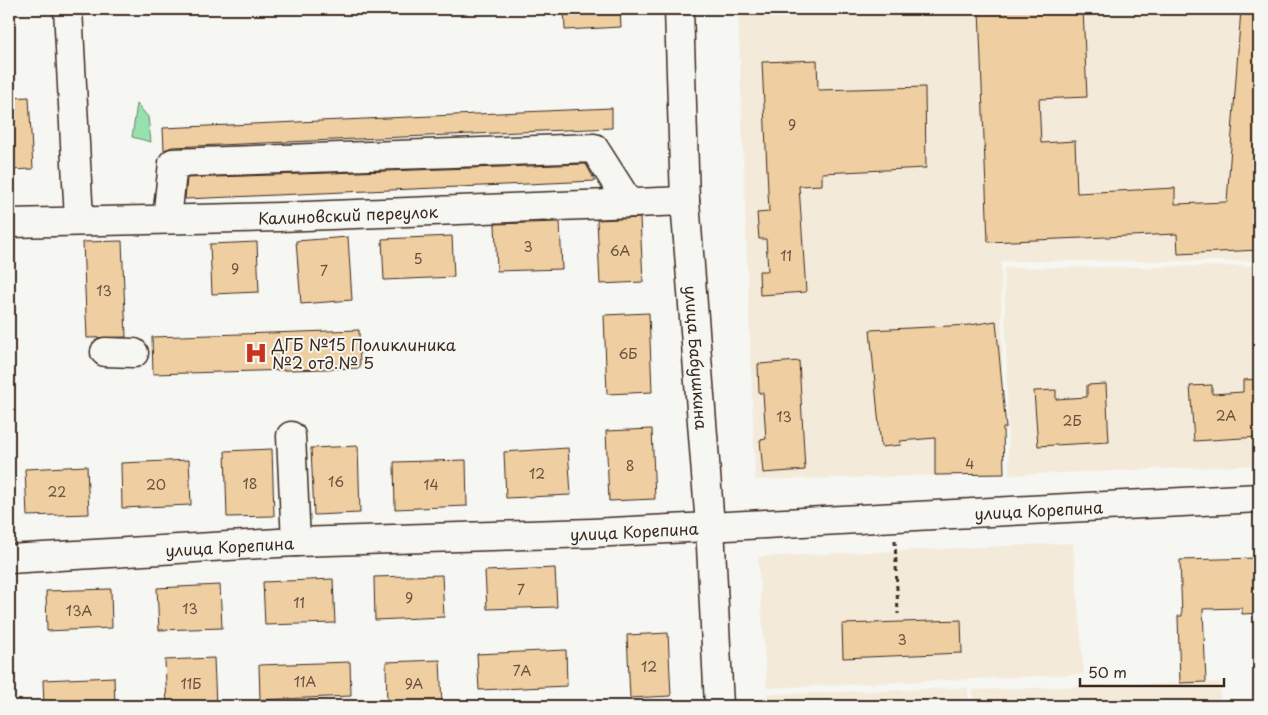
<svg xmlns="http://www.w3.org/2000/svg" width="1268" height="715" font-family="'Playpen Sans',sans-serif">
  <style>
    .built { fill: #f4eada }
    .green { fill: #97e0af; stroke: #698566 }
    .building { fill: #efcea1; stroke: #3b2a1e }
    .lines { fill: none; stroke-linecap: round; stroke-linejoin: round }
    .minor-casing { stroke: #3b2a1e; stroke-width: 31 }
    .path { stroke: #3b2a1e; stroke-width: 3; stroke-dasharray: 5 4; stroke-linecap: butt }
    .minor { stroke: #f6f6f2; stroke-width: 28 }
    .labels { text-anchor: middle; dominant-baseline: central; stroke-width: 4; stroke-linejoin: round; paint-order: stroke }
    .number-label { font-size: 14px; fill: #68533f }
    .street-label { font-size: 16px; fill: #3b2a1e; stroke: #f6f6f2 }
    .poi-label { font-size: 16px; fill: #3b2a1e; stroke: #f6f6f2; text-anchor: start }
  </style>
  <rect width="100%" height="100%" fill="#f6f6f2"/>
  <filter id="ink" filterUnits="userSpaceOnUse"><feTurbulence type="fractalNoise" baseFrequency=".02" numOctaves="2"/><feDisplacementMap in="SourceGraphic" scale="10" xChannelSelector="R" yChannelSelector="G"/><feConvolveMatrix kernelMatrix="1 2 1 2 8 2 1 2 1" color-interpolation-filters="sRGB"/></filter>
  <g filter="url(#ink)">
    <path class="built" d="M738,9H1259V261H1001L1004,474L755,480Z
      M1259,266V465L1009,475L1004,268Z
      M1073,543L1084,674L767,688L758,557Z
      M1220,682V706H973V690Z
      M968,688L969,706H768L767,694Z"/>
    <path class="green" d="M137,104L148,117L151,142L132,137Z"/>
    <path class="building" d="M564,9H620L621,27L565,30Z
      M979,9H1083L1087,97L1039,99L1041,143L1075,141L1077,193L1175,188V204L1227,202L1241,9H1259V250L1178,254L1177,234L988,242Z
      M817,60L818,90L925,87L926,168L822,173V185L799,186L806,292L760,295L759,271H768L766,239H759L757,213L769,212L762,62Z
      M29,97L33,169L9,170V98Z
      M612,108V128L172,147L164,150L163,128Z
      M586,164L595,181L185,199L187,178Z
      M640,218L643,282L600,284L597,220Z
      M560,222L562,269L497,271L495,224Z
      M452,236L454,277L384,280L382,239Z
      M348,237L352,300L301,304L296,241Z
      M122,241L126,337L87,338L83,242Z
      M257,242L259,292L212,294L210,244Z
      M649,313L652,392L607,394L604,315Z
      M996,321L1006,428H1003L1004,474L935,475V438L900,441L901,445L881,447L870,330L970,325Z
      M359,330L360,368L153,374L152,337Z
      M799,361L805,470L763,473L760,440L766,439L763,393H759L758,364Z
      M1259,379V437L1194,441L1190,386L1212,385V394L1243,392V380Z
      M1106,384L1109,442L1038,446L1034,391L1056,390V399L1087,397V385Z
      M652,429L655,499L609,501L606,431Z
      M358,446L360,513L314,515L311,448Z
      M568,448L571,495L506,498L504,452Z
      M272,449L274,516L227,517L225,451Z
      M189,460L191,505L122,508L121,463Z
      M466,460L467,506L395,509L394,462Z
      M87,466L89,514L27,516L25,469Z
      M1258,558L1259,613L1242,614V608L1203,609L1206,682L1180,683L1178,616H1182L1180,560Z
      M555,568L557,607L487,609L485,571Z
      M442,575L444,617L375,620L374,577Z
      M333,579L335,623L265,625L263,582Z
      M220,585L222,628L159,630L157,588Z
      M111,589L112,628L47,631L46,591Z
      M961,620L962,653L843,658L842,624Z
      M668,633L671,696L630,698L627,635Z
      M566,650L567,686L479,690L477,654Z
      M214,658L216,706H167L165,660Z
      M440,660L442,706H387L386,662Z
      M350,662L351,696L260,700L259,665Z
      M114,677L115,706H44L43,680Z"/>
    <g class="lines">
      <defs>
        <g id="minor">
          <path d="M68,9L79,220"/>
          <path id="s1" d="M679,9L685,201L710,526L719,706"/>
          <path d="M167,219L173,163L594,148L629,203"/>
          <path id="s2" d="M9,223L280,217L685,201"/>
          <path d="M105,352L134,353"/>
          <path d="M291,436L296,542"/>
          <path id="s3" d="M9,559L296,542L592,533L1259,498"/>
        </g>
      </defs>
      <use href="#minor" class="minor-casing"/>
      <path class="path" d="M895,540L898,614"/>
      <use href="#minor" class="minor"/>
    </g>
  </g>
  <defs>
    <symbol id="hospital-bare" viewBox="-9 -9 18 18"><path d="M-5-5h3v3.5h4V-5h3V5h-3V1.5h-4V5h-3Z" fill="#c8321e" stroke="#f6f6f2" stroke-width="2.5" paint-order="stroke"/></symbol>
  </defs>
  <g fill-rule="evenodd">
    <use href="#hospital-bare" x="240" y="337" width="32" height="32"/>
  </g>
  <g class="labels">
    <g class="number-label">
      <text x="792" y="124">9</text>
      <text x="528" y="246">3</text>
      <text x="620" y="250">6А</text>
      <text x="786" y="255">11</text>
      <text x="418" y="258">5</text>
      <text x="235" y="268">9</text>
      <text x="324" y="270">7</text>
      <text x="104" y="290">13</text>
      <text x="628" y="353">6Б</text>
      <text x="1226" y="415">2А</text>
      <text x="784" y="416">13</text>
      <text x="1072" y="420">2Б</text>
      <text x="970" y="463">4</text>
      <text x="630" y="465">8</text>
      <text x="537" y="473">12</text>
      <text x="336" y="481">16</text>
      <text x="250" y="483">18</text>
      <text x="156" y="484">20</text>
      <text x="431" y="484">14</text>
      <text x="57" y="491">22</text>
      <text x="521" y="589">7</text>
      <text x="409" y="597">9</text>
      <text x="299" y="602">11</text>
      <text x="190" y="608">13</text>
      <text x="79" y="610">13А</text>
      <text x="902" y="639">3</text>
      <text x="649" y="666">12</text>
      <text x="522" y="670">7А</text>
      <text x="305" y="681">11А</text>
      <text x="191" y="683">11Б</text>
      <text x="414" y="683">9А</text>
    </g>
    <g class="street-label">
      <text stroke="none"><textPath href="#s2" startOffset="339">Калиновский переулок</textPath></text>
      <text stroke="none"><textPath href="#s1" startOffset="349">улица Бабушкина</textPath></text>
      <text stroke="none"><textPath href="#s3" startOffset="1031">улица Корепина</textPath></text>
      <text stroke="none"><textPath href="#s3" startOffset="626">улица Корепина</textPath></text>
      <text stroke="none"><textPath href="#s3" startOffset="221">улица Корепина</textPath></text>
    </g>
    <g class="poi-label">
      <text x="272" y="344">ДГБ №15 Поликлиника<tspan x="272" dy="18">№2 отд.№ 5</tspan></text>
    </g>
  </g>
  <rect width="1268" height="715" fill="none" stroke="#f6f6f2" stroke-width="30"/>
  <rect x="15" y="15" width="1238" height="685" fill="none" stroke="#3b2a1e" stroke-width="2" filter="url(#ink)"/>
  <path d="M1080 678v8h144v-8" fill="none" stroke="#3b2a1e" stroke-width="2.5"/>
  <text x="1088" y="678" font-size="15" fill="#3b2a1e" stroke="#f6f6f2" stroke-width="4" paint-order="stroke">50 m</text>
</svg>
